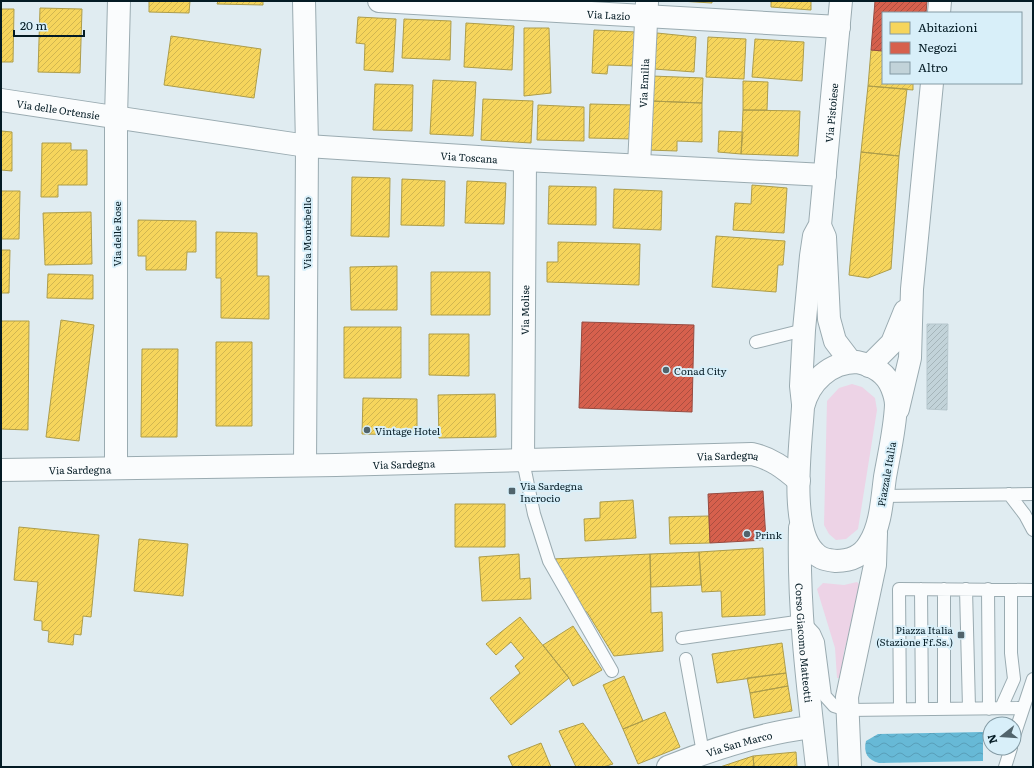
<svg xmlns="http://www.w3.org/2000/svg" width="1034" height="768" font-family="Literata,serif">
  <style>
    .grass { fill: #edd3e6 }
    .water { fill: url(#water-waves) }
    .homes { fill: url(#homes-hatch); stroke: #ad9d4b }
    .shops { fill: url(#shops-hatch); stroke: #974b41 }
    .building { fill: url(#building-hatch); stroke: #b6c7cd }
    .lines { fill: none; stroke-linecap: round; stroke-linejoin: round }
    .service-casing { stroke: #9aabb1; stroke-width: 14 }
    .minor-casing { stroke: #9aabb1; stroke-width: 24 }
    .secondary-casing { stroke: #9aabb1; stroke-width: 24 }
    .service { stroke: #fafcfd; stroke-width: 12 }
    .minor { stroke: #fafcfd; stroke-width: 22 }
    .secondary { stroke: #fafcfd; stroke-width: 22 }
    .poi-dot { fill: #51646c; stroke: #d8eff9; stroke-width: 1.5 }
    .labels { text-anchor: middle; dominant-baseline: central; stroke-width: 4; stroke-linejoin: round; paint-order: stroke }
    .street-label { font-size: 10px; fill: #041b24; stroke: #d8eff9 }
    .poi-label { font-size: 10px; fill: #041b24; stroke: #d8eff9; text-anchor: start }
  </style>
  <defs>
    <pattern id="water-waves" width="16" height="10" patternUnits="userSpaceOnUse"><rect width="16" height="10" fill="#67b9d6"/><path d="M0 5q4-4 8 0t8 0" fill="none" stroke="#589eb8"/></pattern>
    <pattern id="homes-hatch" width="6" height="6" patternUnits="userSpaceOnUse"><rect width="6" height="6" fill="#f6d55c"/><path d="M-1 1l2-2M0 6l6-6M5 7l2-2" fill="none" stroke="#d1b650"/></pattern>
    <pattern id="shops-hatch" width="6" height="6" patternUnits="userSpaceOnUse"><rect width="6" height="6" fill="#d6604d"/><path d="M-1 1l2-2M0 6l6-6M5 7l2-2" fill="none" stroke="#ab4e40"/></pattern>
    <pattern id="building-hatch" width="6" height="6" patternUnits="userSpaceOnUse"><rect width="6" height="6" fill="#c2d3d9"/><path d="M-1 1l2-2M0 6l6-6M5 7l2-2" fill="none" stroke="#a5b5ba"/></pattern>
  </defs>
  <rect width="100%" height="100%" fill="#e0ecf1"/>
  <path class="grass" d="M852,384L862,387L875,398L877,410L858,529L846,539L836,540L829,534L824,525L827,401L839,388Z
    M857,582L863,588L844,651L841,678H837L835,648L817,589L823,583L844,585Z"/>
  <path class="water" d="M983,732V761L879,763C868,760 863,753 866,741L878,734Z"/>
  <path class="homes" d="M149,1H190L189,13L149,12Z
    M218,1H263V5L217,4Z
    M680,1H712V3Z
    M771,1H811V10L771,7Z
    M40,8L82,9L80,73L38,72Z
    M1,9H14L13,62H1Z
    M358,17L396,19L393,72L364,70L365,44L356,43Z
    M404,19L451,21L450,60L402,58Z
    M466,23L514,26L512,70L464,67Z
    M524,28H549L551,93L524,96Z
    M594,30L636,32L634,66L608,65L607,74L592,73Z
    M657,33L696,37L694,72L654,69Z
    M171,36L261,49L254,98L164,85Z
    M708,37L746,39L744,79L706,77Z
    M755,39L804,42L802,81L752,77Z
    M871,50L883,51V83H913V90L868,86Z
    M652,76L703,78L702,103L651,101Z
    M433,80L476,82L473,136L430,134Z
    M743,81L768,82L767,110H743Z
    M375,84L413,85L412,131L373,130Z
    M868,86L907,89L899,156L861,152Z
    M483,99L533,101L531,143L481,140Z
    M651,101L702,103V142L677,141V151L648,150Z
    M590,104L635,105L634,139L589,138Z
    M538,105L584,107V141L537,140Z
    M743,110L800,111L798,156L741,154Z
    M1,131L12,132V171L1,170Z
    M719,131L743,132L741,154L718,152Z
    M42,143H71V150H87V185H58V197H41Z
    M861,152L899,156L891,269L868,278L849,275Z
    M352,177L390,178L389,237L351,236Z
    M402,179L445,181L444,226L401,225Z
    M467,181L506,183L504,224L465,223Z
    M752,185L787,188L784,233L733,230L735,203L751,204Z
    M549,186L596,187V225L548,224Z
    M614,189L662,191L661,230L613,228Z
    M1,191H20L19,239H1Z
    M91,212L92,264L45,265L43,213Z
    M138,220L196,221V252H187L186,270H146V256H138Z
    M216,232L257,233V276H269V319L221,318V278H216Z
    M716,236L785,241L783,265H778L776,292L712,287Z
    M558,242L640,244L639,285L547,282V262H558Z
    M1,250H10L9,293H1Z
    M397,266V310H351L350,267Z
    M431,272H490V315H431Z
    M48,274L93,275V299L47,298Z
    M61,320L94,325L79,441L46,437Z
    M1,321H29L28,430L1,429Z
    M344,327H401V378H344Z
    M429,334H469V376L429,375Z
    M216,342H252V426H216Z
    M142,349H178L177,437H141Z
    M495,394L496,437L439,438L438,395Z
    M363,398L417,399V435L362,434Z
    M633,500L636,538L585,541L584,519L600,518V502Z
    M455,504H505V547H455Z
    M709,516L710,543L670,544L669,517Z
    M19,527L99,535L91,617L83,616L81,635L74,634L73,645L48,642L49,631L42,630V621L34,620L38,582L14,580Z
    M139,539L188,544L183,596L134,591Z
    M763,548L765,615L722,617L721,591L702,592L699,552Z
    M699,552L701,585L651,587L650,554Z
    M519,554L520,579L530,578L531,599L482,601L479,557Z
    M650,554L651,613L662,612L663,651L614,656L587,612L580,611L553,559Z
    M520,617L569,678L511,725L490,698L520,673L515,666L524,658L511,642L496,655L486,644Z
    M573,626L602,670L573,686L569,678L543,645Z
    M782,643L786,673L717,683L712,654Z
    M786,673L788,686L750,693L747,678Z
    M624,676L643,721L623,729L603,685Z
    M788,686L792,711L754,718L750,693Z
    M665,712L680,747L638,764L623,729Z
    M583,723L613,764L603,767H576L559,731Z
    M541,743L551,767H513L508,756Z
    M796,752L797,767H754L753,756Z
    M753,756L754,767H720Z"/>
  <path class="shops" d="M875,1H927L926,13H883V51L871,50Z
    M582,322L694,325L692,412L579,408Z
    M763,491L766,540L710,543L708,494Z"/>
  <path class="building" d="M927,324H948L947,410L927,409Z"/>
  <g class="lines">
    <defs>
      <path id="service" d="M756,342L804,330
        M523,461L534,514L549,561L612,671
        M1009,494L1025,515L1033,530
        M882,496L1033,494
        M921,589L922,709
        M944,589V709
        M966,589L969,708
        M988,589L989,709
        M682,638L803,621L814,633L818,642L825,696L834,706L847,710L1023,708
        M686,659L703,753
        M1001,708L1014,679L1011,653V590
        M900,709L899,589L1033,590
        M1014,736L1033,679
        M1005,767L1011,748"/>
      <g id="minor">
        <path d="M304,1L307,146L305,465"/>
        <path id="s1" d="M379,1L839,27"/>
        <path id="s2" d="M1,100L307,146L525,160L825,175"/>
        <path id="s3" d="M639,165L647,2"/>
        <path id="s4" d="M523,461L525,160"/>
        <path d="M116,467V118L119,1"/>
      </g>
      <g id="secondary">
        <path d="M939,13L940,1"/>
        <path d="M821,228L825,237L829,319L835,341L851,362"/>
        <path d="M857,362C872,365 886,372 892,388C894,393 896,400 896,405C895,429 889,454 885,477C882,499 881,526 869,544C862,556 850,561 836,561C827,560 820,559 814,552C789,527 801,442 803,407C809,382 830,362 857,362Z"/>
        <path d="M869,366L892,343L905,311"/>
        <path id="s5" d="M803,404L801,386L804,330L811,256L814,236L820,225L841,1"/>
        <path d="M898,409L910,358L912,289L932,83"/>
        <path id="s6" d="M1,470L336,465L752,454C771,458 784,468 799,481"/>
        <path id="s7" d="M800,528C798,608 808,688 817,767"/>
        <path id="s8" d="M668,767C715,748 762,733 812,727"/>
        <path d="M850,767L847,697L875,565L876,533"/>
      </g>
    </defs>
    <use href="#service" class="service-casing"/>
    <use href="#minor" class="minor-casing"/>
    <use href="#secondary" class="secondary-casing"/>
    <use href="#service" class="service"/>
    <use href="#minor" class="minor"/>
    <use href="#secondary" class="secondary"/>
  </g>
  <g class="poi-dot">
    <circle cx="666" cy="370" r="4"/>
    <circle cx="367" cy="430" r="4"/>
    <rect x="508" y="487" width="8" height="8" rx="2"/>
    <circle cx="747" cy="534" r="4"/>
    <rect x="957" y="631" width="8" height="8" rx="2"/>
  </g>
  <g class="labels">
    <g class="street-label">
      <text stroke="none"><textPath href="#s1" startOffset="230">Via Lazio</textPath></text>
      <text stroke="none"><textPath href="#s3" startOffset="82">Via Emilia</textPath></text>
      <text stroke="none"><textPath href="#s2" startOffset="58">Via delle Ortensie</textPath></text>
      <text stroke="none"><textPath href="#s5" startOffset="294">Via Pistoiese</textPath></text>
      <text stroke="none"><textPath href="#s2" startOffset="472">Via Toscana</textPath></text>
      <text transform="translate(306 233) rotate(-90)">Via Montebello</text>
      <text transform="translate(116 234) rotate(-90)">Via delle Rose</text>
      <text stroke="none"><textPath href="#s4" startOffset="151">Via Molise</textPath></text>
      <text stroke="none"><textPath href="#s6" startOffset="727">Via Sardegna</textPath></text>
      <text stroke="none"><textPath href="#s6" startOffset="403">Via Sardegna</textPath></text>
      <text stroke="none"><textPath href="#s6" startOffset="79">Via Sardegna</textPath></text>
      <text transform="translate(886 474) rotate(-80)">Piazzale Italia</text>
      <text stroke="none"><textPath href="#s7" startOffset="115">Corso Giacomo Matteotti</textPath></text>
      <text stroke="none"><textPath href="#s8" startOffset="75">Via San Marco</textPath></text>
    </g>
    <g class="poi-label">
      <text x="674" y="370">Conad City</text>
      <text x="375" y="430">Vintage Hotel</text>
      <text x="520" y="485">Via Sardegna<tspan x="520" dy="12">Incrocio</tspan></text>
      <text x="755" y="534">Prink</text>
      <text x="953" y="629" text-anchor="end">Piazza Italia<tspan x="953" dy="12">(Stazione Ff.Ss.)</tspan></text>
    </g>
  </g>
  <rect width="1034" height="768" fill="none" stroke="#041b24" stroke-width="4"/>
  <rect x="882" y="12" width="140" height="72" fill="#d8eff9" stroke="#839aa4"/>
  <rect x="890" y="22" width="20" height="12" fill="#f6d55c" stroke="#839aa4"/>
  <text x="918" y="32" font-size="12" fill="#041b24">Abitazioni</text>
  <rect x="890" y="42" width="20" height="12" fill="#d6604d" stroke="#839aa4"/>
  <text x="918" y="52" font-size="12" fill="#041b24">Negozi</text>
  <rect x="890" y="62" width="20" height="12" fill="#c2d3d9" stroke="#839aa4"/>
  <text x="918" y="72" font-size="12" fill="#041b24">Altro</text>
  <g transform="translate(1002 736) rotate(253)"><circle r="19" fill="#d8eff9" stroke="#839aa4"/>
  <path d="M0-3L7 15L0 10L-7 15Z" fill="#51646c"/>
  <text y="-6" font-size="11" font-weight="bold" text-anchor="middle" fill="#041b24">N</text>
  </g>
  <path d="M14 30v6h70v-6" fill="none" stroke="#041b24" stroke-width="2"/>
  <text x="20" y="30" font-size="12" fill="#041b24" stroke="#d8eff9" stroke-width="3" paint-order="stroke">20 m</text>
</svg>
